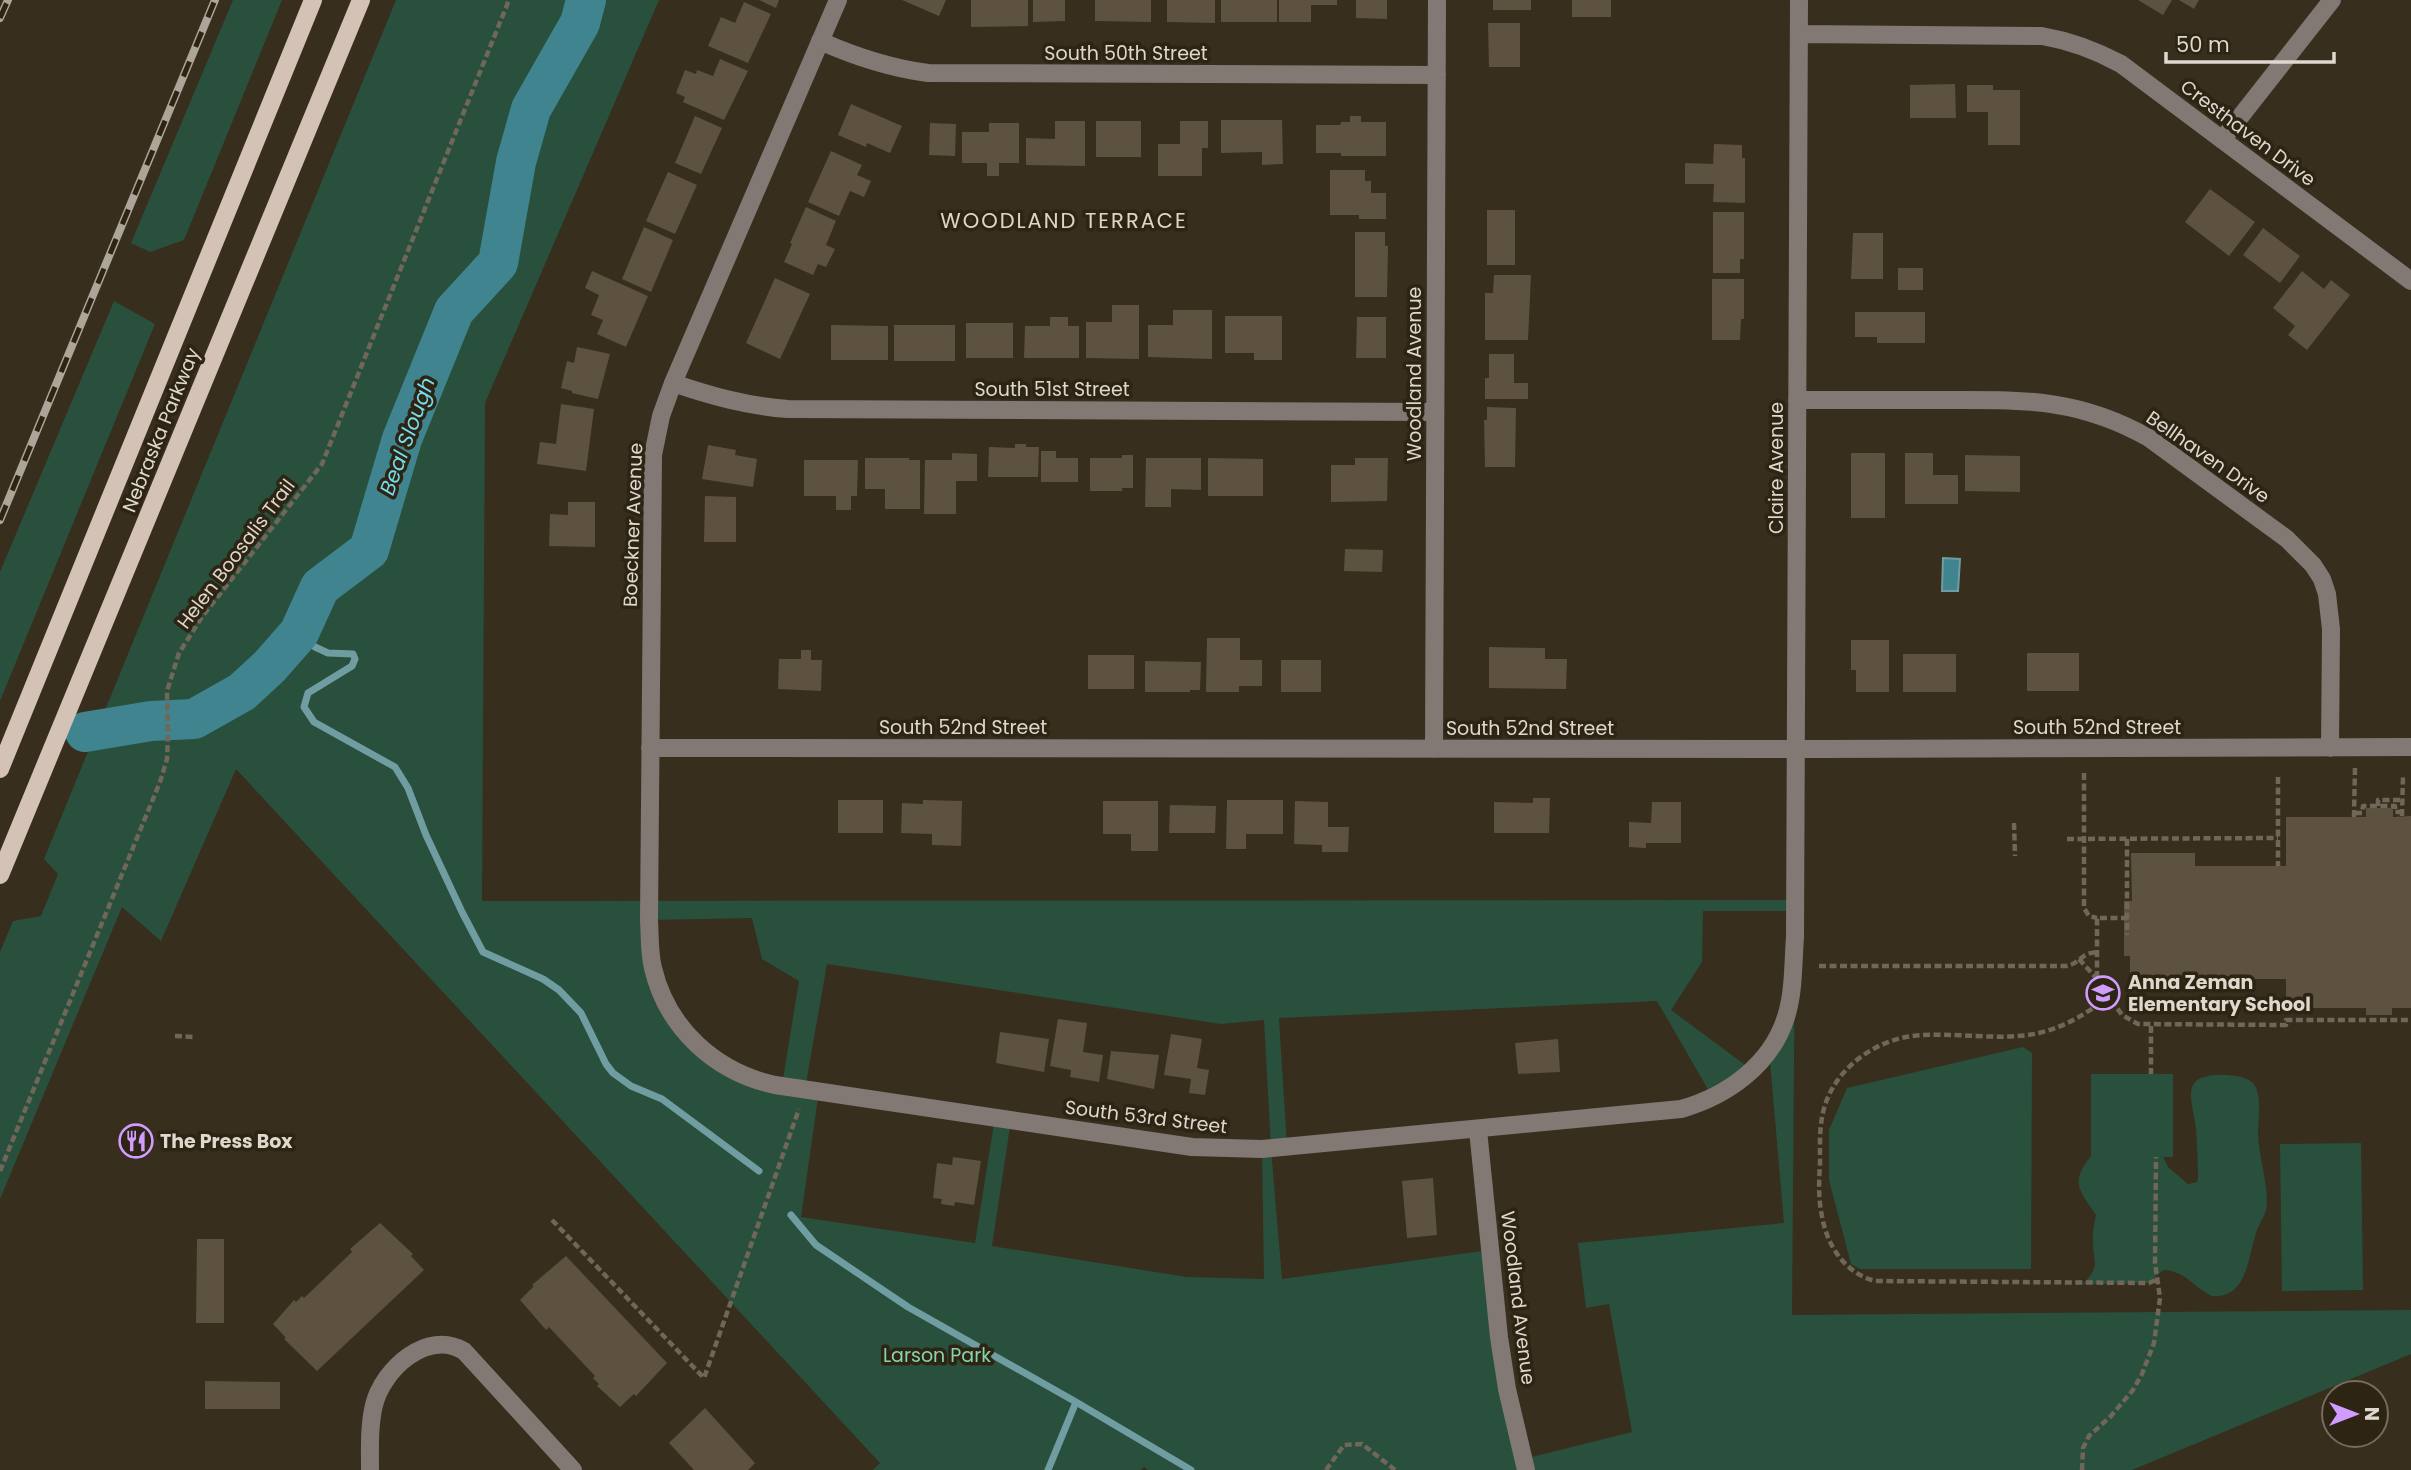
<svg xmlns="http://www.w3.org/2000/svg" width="2411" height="1470" font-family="Poppins,sans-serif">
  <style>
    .green { fill: #28503d; fill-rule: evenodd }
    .water { fill: #40848f; stroke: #709da2; stroke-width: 2 }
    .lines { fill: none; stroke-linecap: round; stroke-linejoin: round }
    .stream { stroke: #709da2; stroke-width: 7 }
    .river { stroke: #40848f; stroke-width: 40 }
    .building { fill: #5d5140 }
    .path { stroke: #706759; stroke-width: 4.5; stroke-dasharray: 7 3.5; stroke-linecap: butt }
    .minor { stroke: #827974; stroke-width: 18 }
    .major { stroke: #d5c2b7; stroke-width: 18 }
    .rail-casing { stroke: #ada598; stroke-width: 8 }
    .rail { stroke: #2e2414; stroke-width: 5; stroke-dasharray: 16; stroke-linecap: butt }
    .labels { text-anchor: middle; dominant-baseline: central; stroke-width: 7; stroke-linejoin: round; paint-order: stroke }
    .street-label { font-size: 19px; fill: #dfd8ce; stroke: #2e2414 }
    .poi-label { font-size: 19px; font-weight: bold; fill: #dfd8ce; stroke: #2e2414; text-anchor: start }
    .park-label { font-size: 19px; fill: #83d6ad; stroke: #2e2414 }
    .neighbourhood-label { font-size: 21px; letter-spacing: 2px; fill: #e1d4c0; stroke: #2e2414 }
    .water-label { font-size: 21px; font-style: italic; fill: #73ddee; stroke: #2e2414 }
  </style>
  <rect width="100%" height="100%" fill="#382e1d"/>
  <path class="green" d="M233,0H282L184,240L150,252L131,243Z
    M396,0H659L485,403L482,901L1795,900V911H1703L1702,962L1671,1010L1752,1070L1713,1098L1657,1001L1279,1018L1287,1147L1271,1149L1282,1279L1489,1250L1524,1459L1632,1432L1609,1304L1586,1308L1578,1243L1784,1223L1769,1050L1776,1039L1795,937L1792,1315L2411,1310V1354L2132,1470H1148L1144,1467L1141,1470H873L880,1463L236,769L161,941L122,907L0,1199V952L13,921L41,916L58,874L44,859ZM752,918L762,959L799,981L782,1085L702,1050L653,967L650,920ZM827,964L1221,1024L1264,1020L1271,1148L1262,1149L1264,1279L1187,1277L992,1246L1011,1120L995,1117L975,1243L801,1217L819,1091L805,1089Z
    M114,301L155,324L0,701V572Z
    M2023,1047L2032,1053L2031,1269H1860L1851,1264L1829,1180V1130L1847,1088Z
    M2091,1074H2173V1157H2163L2168,1167L2188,1184L2197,1182L2198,1177C2198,1161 2197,1145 2196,1128C2192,1098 2178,1073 2226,1075C2236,1076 2249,1076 2255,1086C2262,1098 2258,1120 2258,1134C2259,1157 2267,1180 2267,1203C2267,1214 2259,1223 2256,1233C2248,1257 2247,1299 2212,1296C2194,1288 2185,1270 2163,1270L2149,1283L2083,1284C2100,1266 2094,1265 2093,1243C2092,1234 2094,1224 2096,1215C2080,1191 2069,1183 2091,1156Z
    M2361,1143L2363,1290L2282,1291L2280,1144Z"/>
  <path class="water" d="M1943,558L1960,559L1958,591H1942Z"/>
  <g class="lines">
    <path class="stream" d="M299,633L315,647L328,653L353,654L355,659L352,666L308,693L304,707L314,722L395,767L408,788L426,835L462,912L483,952L543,979L559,990L581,1013L606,1064L613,1073L631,1086L662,1099L759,1171
      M791,1215L816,1245L908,1307L1076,1402L1191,1470
      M1048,1470L1076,1402"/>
    <path class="river" d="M85,732L151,721L194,719L242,692L270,666L299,633L320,587L369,550L402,439L454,311L498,263L516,162L531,109L580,23L586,0"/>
  </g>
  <path class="building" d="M759,0H779L776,8Z
    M902,0H946L939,16Z
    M971,0H1028V26L971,27Z
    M1033,0H1065V21L1033,22Z
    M1095,0H1151V22L1095,21Z
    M1167,0H1215V23L1167,22Z
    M1221,0H1277V22H1221Z
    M1279,0H1337V5H1311V22H1279Z
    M1356,0H1387V19L1356,18Z
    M1493,0H1531V10H1493Z
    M1572,0H1611V17H1572Z
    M2138,0H2172L2163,15Z
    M2179,0H2199L2194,9Z
    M744,2L771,14L748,63L708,46L721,17L735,23Z
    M1488,23H1520V67H1489Z
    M720,59L748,71L724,120L683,102L685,97L676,93L685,70L696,74L697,70L713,76Z
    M1955,84L1956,118H1910V85Z
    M1967,85H1993V90H2020V145H1988V112H1967Z
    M851,104L902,126L890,153L867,143L866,147L838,135Z
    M695,116L722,128L701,174L675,163Z
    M1350,116H1361V122H1386V156H1341V153H1316V125H1340L1341,122H1350Z
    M1221,120H1282L1283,164L1262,165V152L1221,153Z
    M1055,121H1085V166L1026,165V138L1055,139Z
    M1096,121H1141V157H1096Z
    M1180,121H1208V148H1202V176H1158V144H1180Z
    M930,123L956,124L955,156L929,155Z
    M989,123H1019V163H999V176H987V163H962V132H989Z
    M1714,144L1742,145V158H1745V203L1713,202L1714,184H1685V163L1713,164Z
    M831,151L862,165L857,175L871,181L864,197L850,191L839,216L808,202Z
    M1330,170H1365V181H1371V193H1386V219H1359V215H1330Z
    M668,172L697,185L675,234L646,221Z
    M2210,189L2255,222L2229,256L2185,222Z
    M806,207L836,221L826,245L835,249L826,267L818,264L813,275L784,262L792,244L790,243Z
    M1487,210H1515V265H1487Z
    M1713,212H1744V259H1740V273H1713Z
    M644,227L673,240L651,292L622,279Z
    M2263,228L2300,256L2280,283L2243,255Z
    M1355,232H1385V246H1388L1387,297H1355Z
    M1853,233H1883V279H1851Z
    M1898,268H1923V290H1898Z
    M592,271L648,296L626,347L597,334L603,320L591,315L599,295L585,288Z
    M2302,271L2324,289L2331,280L2350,295L2307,350L2288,335L2295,326L2273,308Z
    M1494,275H1531L1528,340H1485V293H1493Z
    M775,278L810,294L780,359L746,343Z
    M1712,279H1744V319H1741L1740,340H1712Z
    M1112,305H1139V359L1086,358V322H1112Z
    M1173,310H1212V359L1148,357V325H1173Z
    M1855,312H1925V343H1877V337H1855Z
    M1225,316H1282V360H1254V353H1225Z
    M1050,317H1068V326H1079V358H1024L1025,326H1050Z
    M1357,317H1386V358H1356Z
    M966,323H1013V358H966Z
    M831,325L888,326V360H831Z
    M894,325H955V361H894Z
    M577,347L610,354L598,399L572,393V391L561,388L567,361L574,363Z
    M1489,354H1514V383H1528V399H1485V378H1489Z
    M561,404L594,409L586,471L537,464L540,442L556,444Z
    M1487,407L1516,408L1515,467H1485L1484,420H1487Z
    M1015,444H1026V447H1039L1038,477H988L989,447L1015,448Z
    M708,445L736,450L735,455L757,459L753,487L702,479Z
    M1041,451H1056V458H1078V482H1041Z
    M952,453L977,454V481H956V514H924L925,460H952Z
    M1851,453H1885V518H1851Z
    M1905,453H1933V475H1958V504H1905Z
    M1122,455H1133V488H1122V491H1090V458H1122Z
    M1965,455L2020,456V492L1965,491Z
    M865,458H909V460H920V509H885V489H865Z
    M1146,458H1201V490L1171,489V507H1145Z
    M1208,458L1263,459V496H1208Z
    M1355,458H1388L1387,501L1331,502V465H1355Z
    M804,460H858L857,496H851V510H836V496H804Z
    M705,496L736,497V542H704Z
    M568,502H595V547L549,546L550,514L568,515Z
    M1345,549L1383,550L1382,572L1344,571Z
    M1207,638H1240V660H1262V686H1239V692H1206Z
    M1851,640H1889V692H1856V670H1851Z
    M1489,647L1545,648V659H1567L1566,689L1489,688Z
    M801,650H811V660H822L821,691L778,689L779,659H801Z
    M2027,653H2079V691H2027Z
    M1903,654H1956V692H1903Z
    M1088,655H1134V689H1088Z
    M1281,660H1321V692H1281Z
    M1145,661L1201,662L1200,690H1190V692H1145Z
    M1533,798H1550L1549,833H1494V802L1533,803Z
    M838,800H883V833H838Z
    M923,800L962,801L961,846L932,845V834L901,833L902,803L923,804Z
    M1227,800H1283V834H1246V849H1226Z
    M1103,801H1158V851H1131V834H1103Z
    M1295,801L1328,802V827H1349L1348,852H1322V845L1294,844Z
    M1652,802H1681V843H1646V848L1629,847V822L1651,823Z
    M1170,805L1216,806L1215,833H1169Z
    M2366,808H2393V817L2411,816V1008H2392V1015H2366V1008H2286V979H2180V991H2130V956H2124V901H2132L2131,853H2195V866H2286V817H2366Z
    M1058,1019L1087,1023L1083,1052L1103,1055L1099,1082L1070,1077L1071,1070L1050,1066Z
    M1000,1032L1049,1039L1044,1072L996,1063Z
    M1171,1034L1202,1039L1197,1068L1209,1070L1205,1095L1189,1093L1191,1079L1164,1075Z
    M1558,1039L1560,1072L1518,1074L1515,1043Z
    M1111,1051L1159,1055L1154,1089L1107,1079Z
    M953,1157L981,1161L974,1205L955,1202L954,1206L941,1204L942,1199L933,1198L937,1163L952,1165Z
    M1433,1178L1437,1235L1407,1238L1402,1181Z
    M380,1223L413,1254L411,1256L424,1270L317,1371L284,1339L286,1338L273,1324L294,1300L296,1302L302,1296L304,1298L352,1252L350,1249Z
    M197,1239H224V1323H196Z
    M566,1256L667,1363L636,1396L634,1394L620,1407L597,1386L599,1384L593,1378L595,1376L549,1327L546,1330L520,1300L534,1286L532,1285Z
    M205,1381L280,1382V1409H205Z
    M705,1408L755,1463L748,1470H694L669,1443Z"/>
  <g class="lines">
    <path class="path" d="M2084,773V908L2089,916L2097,918
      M2278,777V866
      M2378,806V800H2402
      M2355,813H2362L2363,806H2395V812H2403
      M2402,816L2403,776
      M2354,817L2355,766
      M2014,823L2015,856
      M2067,839L2278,838
      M2127,839V935
      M2079,959L2097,979L2122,1015L2138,1024L2286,1025V1020H2411
      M1819,966H2065C2079,965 2080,953 2097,952
      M2097,978V918H2127
      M2109,996C2088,1013 2065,1027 2039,1033C2001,1042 1952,1031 1912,1036C1874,1041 1837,1068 1825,1105C1819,1124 1820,1143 1820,1163C1819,1180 1818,1198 1822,1216C1827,1246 1845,1273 1875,1281L2149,1283L2158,1279
      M2151,1026V1074
      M175,1036L194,1037
      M0,1171L160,782L167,759L168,738L167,691L179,653L202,617L322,464L509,0
      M552,1220L704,1378L799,1109
      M1326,1470L1344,1445L1362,1444L1395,1470
      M2082,1470L2083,1448L2089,1436L2111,1416L2133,1390L2142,1374L2154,1343L2160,1298L2155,1263L2156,1157"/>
    <path class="minor" d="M838,0L673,383L661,416L653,455L649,920C650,935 649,952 653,968C667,1028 715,1072 775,1085L1192,1147L1262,1149L1681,1109C1727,1096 1771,1065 1786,1017C1794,992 1793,963 1795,937L1799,0
      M1799,34L2042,36C2071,41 2095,50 2121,64L2411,281
      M820,41C856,57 889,68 928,73L1437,75
      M2222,140L2332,0
      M673,383C711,396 747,406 788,409L1435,412
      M1797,400C1845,400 1893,400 1941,400C2021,400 2077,397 2149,438L2287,539L2313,565L2322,579L2327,594L2331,629L2330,748
      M650,748L1822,749L2411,747
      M1434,749L1437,0
      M1478,1130L1499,1337L1507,1389L1526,1470
      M370,1470C370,1448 369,1426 374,1405C383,1369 427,1329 464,1351L573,1470"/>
    <path class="major" d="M0,769L313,0
      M0,875L361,0"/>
    <defs>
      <path id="rail" d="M0,18L8,0
        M0,520L215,0"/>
    </defs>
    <use href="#rail" class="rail-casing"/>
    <use href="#rail" class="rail"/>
  </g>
  <defs>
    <symbol id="school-ring" viewBox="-11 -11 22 22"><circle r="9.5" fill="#2e2414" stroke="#d09dff" stroke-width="1.5"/><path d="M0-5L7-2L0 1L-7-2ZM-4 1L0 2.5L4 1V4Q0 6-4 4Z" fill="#d09dff"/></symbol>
    <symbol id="restaurant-ring" viewBox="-11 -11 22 22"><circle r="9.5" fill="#2e2414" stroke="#d09dff" stroke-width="1.5"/><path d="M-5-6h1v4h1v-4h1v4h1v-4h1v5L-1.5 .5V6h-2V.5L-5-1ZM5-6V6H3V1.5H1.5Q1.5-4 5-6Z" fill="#d09dff"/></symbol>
  </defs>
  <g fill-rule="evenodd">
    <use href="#school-ring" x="2084" y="974" width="38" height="38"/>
    <use href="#restaurant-ring" x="117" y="1122" width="38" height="38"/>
  </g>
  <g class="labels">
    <g class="street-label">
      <text x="1126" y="53">South 50th Street</text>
      <text transform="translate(2248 133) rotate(37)">Cresthaven Drive</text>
      <text transform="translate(1414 374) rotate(-90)">Woodland Avenue</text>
      <text x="1052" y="389">South 51st Street</text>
      <text transform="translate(161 430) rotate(-68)">Nebraska Parkway</text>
      <text transform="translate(2208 457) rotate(35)">Bellhaven Drive</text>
      <text transform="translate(1776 468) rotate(-90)">Claire Avenue</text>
      <text transform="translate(633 525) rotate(-88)">Boeckner Avenue</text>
      <text transform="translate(236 554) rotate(-53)">Helen Boosalis Trail</text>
      <text x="963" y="727">South 52nd Street</text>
      <text x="2097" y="727">South 52nd Street</text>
      <text x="1530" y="728">South 52nd Street</text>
      <text transform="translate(1146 1117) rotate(7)">South 53rd Street</text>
      <text transform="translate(1518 1298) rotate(83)">Woodland Avenue</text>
    </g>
    <g class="poi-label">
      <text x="2128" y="982">Anna Zeman<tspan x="2128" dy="22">Elementary School</tspan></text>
      <text x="160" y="1141">The Press Box</text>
    </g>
    <g class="park-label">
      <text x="937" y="1355">Larson Park</text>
    </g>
    <g class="neighbourhood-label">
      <text x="1064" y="220">WOODLAND TERRACE</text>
    </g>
    <g class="water-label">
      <text transform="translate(407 436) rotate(-70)">Beal Slough</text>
    </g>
  </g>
  <g transform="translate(2355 1414) rotate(90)"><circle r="33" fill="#2e2414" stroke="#756c5e" stroke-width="2"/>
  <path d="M0-5L12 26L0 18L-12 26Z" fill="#d09dff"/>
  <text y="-10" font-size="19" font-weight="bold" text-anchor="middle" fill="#dfd8ce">N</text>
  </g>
  <path d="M2166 52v10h168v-10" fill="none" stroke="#dfd8ce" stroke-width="3.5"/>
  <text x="2176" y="52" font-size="21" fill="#dfd8ce" stroke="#2e2414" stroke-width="5" paint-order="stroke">50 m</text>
</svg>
